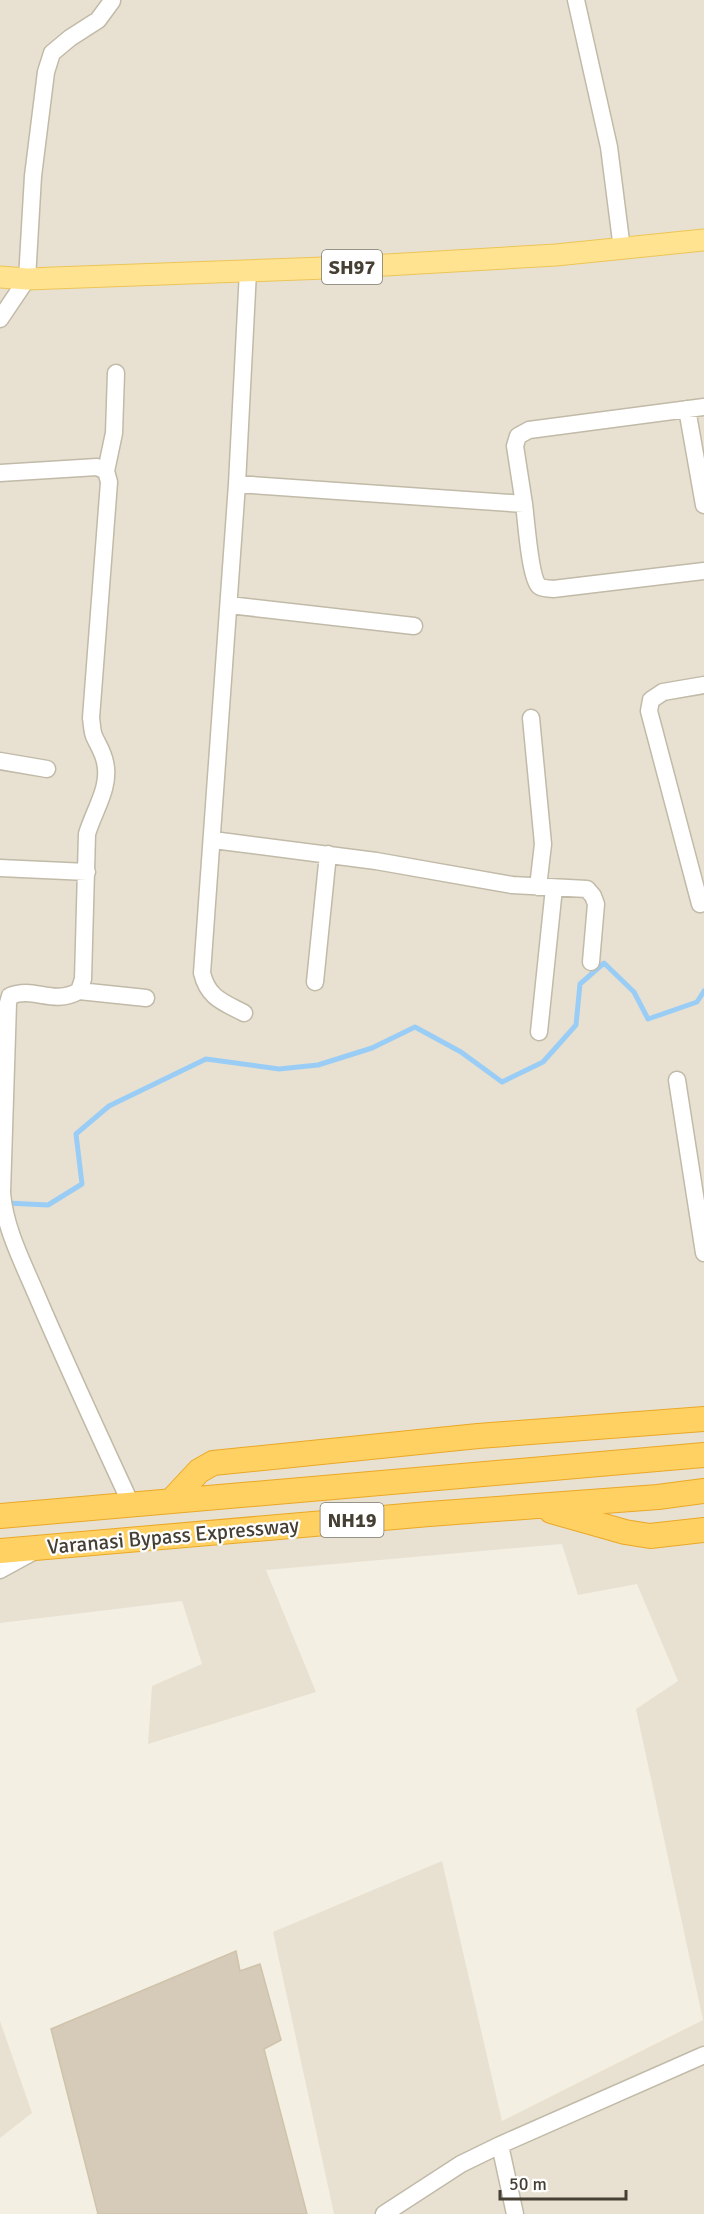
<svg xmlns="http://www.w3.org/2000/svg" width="704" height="2214" font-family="Signika,sans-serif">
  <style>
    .residential { fill: #e8e1d1 }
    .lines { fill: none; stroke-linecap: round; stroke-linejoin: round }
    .stream { stroke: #9acdf6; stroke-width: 5 }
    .building { fill: #d6cbb8; stroke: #d1c3aa; stroke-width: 1.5 }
    .minor-casing { stroke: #c2baa8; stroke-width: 19 }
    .major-casing { stroke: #edc557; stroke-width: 23 }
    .highway-casing { stroke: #eaa826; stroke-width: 26 }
    .minor { stroke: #fff; stroke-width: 16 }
    .major { stroke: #ffe390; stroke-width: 21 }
    .highway { stroke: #ffd062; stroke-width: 24 }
    .labels { text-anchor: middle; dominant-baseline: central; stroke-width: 4.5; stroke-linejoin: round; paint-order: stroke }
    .shield { fill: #fff; stroke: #7e7970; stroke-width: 1.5 }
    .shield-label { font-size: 20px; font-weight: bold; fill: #463f33 }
    .street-label { font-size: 21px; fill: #463f33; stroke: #fff }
  </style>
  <rect width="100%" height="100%" fill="#f3efe3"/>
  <path class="residential" d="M0,0H704V2214H334L273,1932L442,1861L502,2121L703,2020L636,1709L678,1681L637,1584L578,1595L562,1544L266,1570L316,1692L148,1744L152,1686L202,1664L182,1601L0,1623Z
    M0,2021L32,2113L0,2138Z"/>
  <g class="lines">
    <path class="stream" d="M6,1203L48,1205L82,1184L76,1134L109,1106L206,1059L279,1069L318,1065L372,1048L415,1027L461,1052L502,1082L543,1062L576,1025L580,984L604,963L634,992L648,1019L697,1002L704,991"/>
  </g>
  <path class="building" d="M236,1951L240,1971L260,1964L281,2040L264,2049L307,2214H98L51,2029Z"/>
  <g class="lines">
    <defs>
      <path id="minor" d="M576,0L609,147L622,249
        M0,319L27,279L33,176L46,72L52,53L70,38L98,20L112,1
        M687,409L704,505
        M106,471L114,433L116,373
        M0,473L97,467L106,471L109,482L91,718C92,724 92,731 94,736C98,745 103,752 105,762C111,787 94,810 87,834L83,979L79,991C52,1006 35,986 10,996L8,1003L2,1193C5,1229 23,1263 37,1296C67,1366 99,1435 131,1504
        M237,484L524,504L515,446L518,436L529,430L704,407
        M524,504C526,519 530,578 539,586C543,589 548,588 553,589L704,571
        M229,605L414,626
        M531,718L543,844L538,887
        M0,761L47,769
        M213,840L376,861L512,885L587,889L593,896L596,904L591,962
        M0,868L87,872
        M700,904L649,711L651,700L663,692L704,685
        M315,982L328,854
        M79,991L146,998
        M244,1013C223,1002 208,998 202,973L237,484L248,271
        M539,1032L554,888
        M677,1080L704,1253
        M0,1570L33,1552
        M500,2145L515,2214
        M384,2214L461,2164L500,2145L704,2055"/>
      <path id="major" d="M0,277L27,279L352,267L556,255L704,240"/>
      <path id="highway" d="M171,1501L199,1471L213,1463L478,1436L704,1419
        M551,1511L625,1532L650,1536L704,1530
        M0,1516L704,1455
        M0,1551L429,1514L658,1497L704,1491"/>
    </defs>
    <use href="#minor" class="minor-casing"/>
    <use href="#major" class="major-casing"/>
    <use href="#highway" class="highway-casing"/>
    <use href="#minor" class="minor"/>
    <use href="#major" class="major"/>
    <use href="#highway" class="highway"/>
  </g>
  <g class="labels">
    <g class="shield">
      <rect x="322" y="250" width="60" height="34" rx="4.5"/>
      <rect x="320.5" y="1503" width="63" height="34" rx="4.5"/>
    </g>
    <g class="shield-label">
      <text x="352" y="267">SH97</text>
      <text x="352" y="1520">NH19</text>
    </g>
    <g class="street-label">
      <text transform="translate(173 1536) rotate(-5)">Varanasi Bypass Expressway</text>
    </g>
  </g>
  <path d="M500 2190v9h126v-9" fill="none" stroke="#463f33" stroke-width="3"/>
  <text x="509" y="2190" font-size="18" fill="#463f33" stroke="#ffffff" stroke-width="4.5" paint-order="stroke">50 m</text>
</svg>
